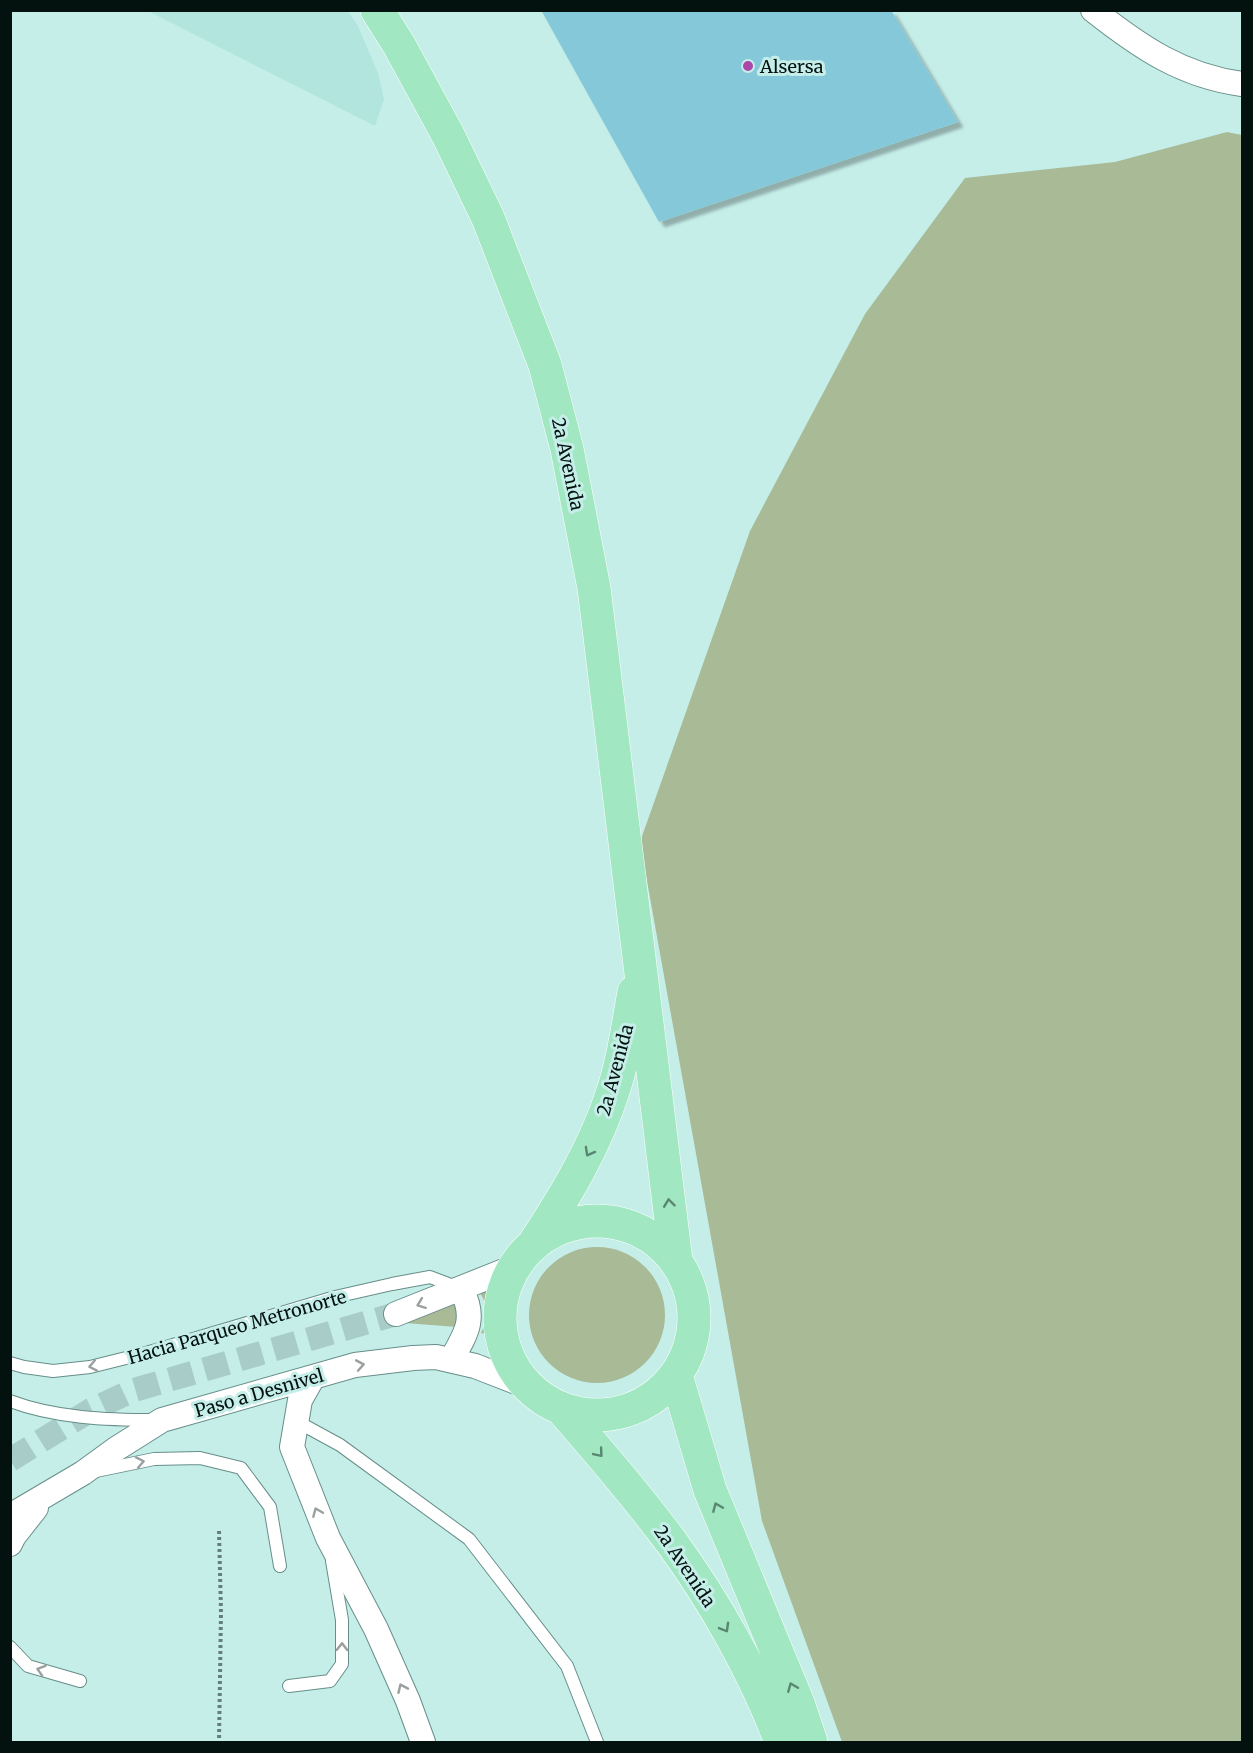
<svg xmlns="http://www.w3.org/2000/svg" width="1253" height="1753" font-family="Merriweather,serif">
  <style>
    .built { fill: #b1e5de }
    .green { fill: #a8ba96 }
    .building { fill: #84c8d9; filter: url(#shadow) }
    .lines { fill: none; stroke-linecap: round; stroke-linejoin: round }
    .street-tunnel { stroke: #a8cdc8; stroke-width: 24; stroke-dasharray: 24 12; stroke-linecap: butt }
    .lane-casing { stroke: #678e89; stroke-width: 14 }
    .street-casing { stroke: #678e89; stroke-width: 26 }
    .primary-casing { stroke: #fff; stroke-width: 34 }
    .path { stroke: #637e7b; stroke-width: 4; stroke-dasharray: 3 3; stroke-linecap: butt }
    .lane { stroke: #fff; stroke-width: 12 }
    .street { stroke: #fff; stroke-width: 24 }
    .primary { stroke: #a1e7c2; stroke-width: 33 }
    .oneway { stroke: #5a8771 }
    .oneway2 { stroke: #9aa09f }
    .poi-dot { fill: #ad46a9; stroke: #c5eee9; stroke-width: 2 }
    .labels { text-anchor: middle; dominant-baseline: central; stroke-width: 6; stroke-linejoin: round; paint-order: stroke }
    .poi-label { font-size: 18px; fill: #03110f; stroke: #c5eee9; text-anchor: start }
    .street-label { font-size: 18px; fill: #03110f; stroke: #c5eee9 }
  </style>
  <defs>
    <filter id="shadow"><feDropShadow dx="5.5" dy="5.5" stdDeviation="1.5" flood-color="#0004"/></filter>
  </defs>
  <rect width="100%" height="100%" fill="#c5eee9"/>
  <path class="built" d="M148,11H348L358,26L378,73L384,99L375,126Z"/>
  <path class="green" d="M1227,132L1242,135V1742H842L762,1521L640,842L750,531L865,314L965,178L1115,162Z
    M529 1315a68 68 0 1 1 136 0a68 68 0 1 1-136 0Z
    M499,1282L496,1315L500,1341L491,1335L481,1333C488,1319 489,1306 480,1293Z
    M453,1303L459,1306L457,1327L405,1323Z"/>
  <path class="building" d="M541,10H891L958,122L659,222Z"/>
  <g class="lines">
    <path class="street-tunnel" d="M10,1460L91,1410L134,1390L396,1314"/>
    <defs>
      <path id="lane" d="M10,1363L24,1367L53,1371L90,1367L146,1353L335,1297L392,1284L430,1277L459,1288
        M10,1401C55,1418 107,1420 155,1420
        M296,1421L340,1445L469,1539L567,1666L597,1742
        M96,1471L154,1459L200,1458L241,1468L270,1507L280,1566
        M10,1647L28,1666L80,1681
        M289,1686L330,1681L342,1664V1620L332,1561"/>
      <path id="street" d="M1093,10C1140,47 1182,76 1242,84
        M396,1314L514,1267
        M451,1360C466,1334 477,1318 461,1289
        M313,1377L300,1400L292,1447L328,1538L376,1629L408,1701L423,1742
        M10,1516L83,1473L116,1449L162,1420L355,1365L413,1358L436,1357L475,1366L529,1387
        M10,1544L14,1536L36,1508"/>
      <path id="primary" d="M377,10L399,45L448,135L488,218L545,365L567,449L594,588L676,1261
        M500 1318a97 97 0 1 1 194 0a97 97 0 1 1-194 0Z
        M535,1242C566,1195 596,1145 613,1091C624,1059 628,1024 634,992
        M676,1375L710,1490L798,1703L811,1742
        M561,1408C599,1452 637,1496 672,1543C715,1602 755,1673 781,1742"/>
    </defs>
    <use href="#lane" class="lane-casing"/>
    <use href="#street" class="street-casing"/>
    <use href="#primary" class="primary-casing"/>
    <path class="path" d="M219,1531L221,1612L219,1742"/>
    <use href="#lane" class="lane"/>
    <use href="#street" class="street"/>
    <use href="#primary" class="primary"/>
  </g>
  <defs><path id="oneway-chevron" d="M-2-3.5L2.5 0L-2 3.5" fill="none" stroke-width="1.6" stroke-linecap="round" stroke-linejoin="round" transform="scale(1.5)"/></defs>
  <g class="oneway">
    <use href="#oneway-chevron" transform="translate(589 1152) rotate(119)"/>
    <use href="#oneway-chevron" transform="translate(669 1203) rotate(-97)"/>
    <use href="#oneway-chevron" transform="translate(599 1453) rotate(50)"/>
    <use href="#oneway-chevron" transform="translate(717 1507) rotate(-113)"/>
    <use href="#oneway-chevron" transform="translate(725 1628) rotate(60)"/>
    <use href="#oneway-chevron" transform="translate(792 1687) rotate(-112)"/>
  </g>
  <g class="oneway2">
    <use href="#oneway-chevron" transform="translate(421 1304) rotate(159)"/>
    <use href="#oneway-chevron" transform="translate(360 1365) rotate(-10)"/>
    <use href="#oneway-chevron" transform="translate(93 1366) rotate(169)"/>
    <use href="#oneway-chevron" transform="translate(140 1462) rotate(-11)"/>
    <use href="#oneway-chevron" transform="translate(317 1512) rotate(-113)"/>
    <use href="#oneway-chevron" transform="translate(342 1647) rotate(-89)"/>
    <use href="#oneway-chevron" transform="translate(41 1670) rotate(-162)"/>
    <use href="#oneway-chevron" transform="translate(402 1688) rotate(-114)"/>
  </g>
  <circle class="poi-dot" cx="748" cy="66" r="6"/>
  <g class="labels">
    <g class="poi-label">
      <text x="760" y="66">Alsersa</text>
    </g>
    <g class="street-label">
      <text transform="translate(568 464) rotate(78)">2a Avenida</text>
      <text transform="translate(615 1070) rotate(-75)">2a Avenida</text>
      <text transform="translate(237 1327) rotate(-16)">Hacia Parqueo Metronorte</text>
      <text transform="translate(259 1393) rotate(-16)">Paso a Desnivel</text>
      <text transform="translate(685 1566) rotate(56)">2a Avenida</text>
    </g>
  </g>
  <rect width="1253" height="1753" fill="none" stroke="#03110f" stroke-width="24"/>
</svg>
